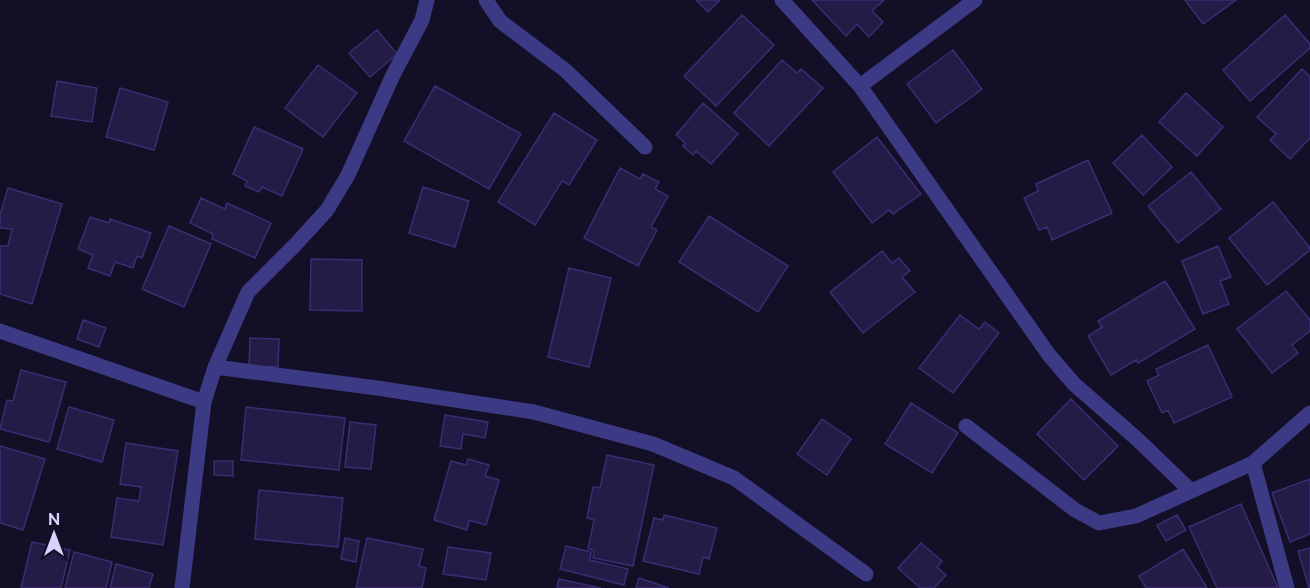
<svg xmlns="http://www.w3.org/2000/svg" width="1310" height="588" font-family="Raleway,sans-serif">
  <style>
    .building { fill: #241b47; stroke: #3b2d73; stroke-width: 1.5 }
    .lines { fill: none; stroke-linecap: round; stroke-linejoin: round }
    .minor { stroke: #3d3a85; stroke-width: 15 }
  </style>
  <rect width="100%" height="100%" fill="#130f26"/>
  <path class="building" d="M696,0H720L708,12Z
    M812,0H884L872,11L883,22L869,37L857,24L846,36Z
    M1185,0H1236L1203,24Z
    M742,15L774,45L716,106L684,76Z
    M1285,15L1310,44V48L1250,101L1223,70Z
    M377,30L397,54L370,77L349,53Z
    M953,50L982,89L936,123L907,84Z
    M782,60L797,73L801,69L823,88L769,146L734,113Z
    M318,65L357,93L323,137L285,108Z
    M1302,69L1310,77V138L1290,159L1270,140L1276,134L1257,117Z
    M57,81L97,88L92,122L51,116Z
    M435,86L521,134L489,189L404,141Z
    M120,88L168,102L154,150L106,137Z
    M1186,93L1223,127L1197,156L1159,122Z
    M703,103L738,134L711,164L696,151L693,155L683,146L685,143L676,135Z
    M554,113L597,140L569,185L562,181L535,225L498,202Z
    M254,127L303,149L282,196L262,187L259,192L245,186L247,181L233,174Z
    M1142,135L1172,167L1143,195L1113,163Z
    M877,137L921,194L893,214L889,210L872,223L833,172Z
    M1088,160L1112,213L1052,240L1047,227L1039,230L1024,198L1038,191L1036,184Z
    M620,168L640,179L643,174L659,182L655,189L668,196L651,227L657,230L638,266L584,238Z
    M1191,172L1221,209L1178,243L1148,206Z
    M423,187L469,201L455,247L409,233Z
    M8,188L62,204L32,304L0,294V246H8L12,229L0,228V215Z
    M201,198L225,209L227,203L271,223L255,258L212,239L213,234L190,223Z
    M1273,202L1310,248V250L1267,285L1229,238Z
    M709,216L788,266L758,312L679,262Z
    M90,217L109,223L110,219L151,233L142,258L137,256L133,268L115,262L110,276L88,268L93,255L78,249Z
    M169,226L211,244L184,307L142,289Z
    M1218,246L1231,277L1220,281L1229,304L1203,314L1182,261Z
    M882,251L892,263L899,258L910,271L902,277L915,292L863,333L830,292Z
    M311,259L362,260V311L310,310Z
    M569,268L611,278L589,367L548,357Z
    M1165,281L1195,329L1138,363L1136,360L1111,375L1088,336L1102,327L1098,321Z
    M1286,291L1310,320V331L1292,345L1298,353L1272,373L1237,329Z
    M960,315L979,329L985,322L999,333L953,393L919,368Z
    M83,320L106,328L99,347L77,339Z
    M250,338L279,339L278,367L249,366Z
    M1208,345L1232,397L1174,423L1168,410L1162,413L1147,381L1159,375L1156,369Z
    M21,370L66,382L49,442L0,429L7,400L13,401Z
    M1071,399L1118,446L1084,480L1037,434Z
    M911,403L958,433L932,473L885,444Z
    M69,407L114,420L102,462L57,449Z
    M246,407L345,418L339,470L241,460Z
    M445,415L488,422L485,438L463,434L461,449L440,446Z
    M822,419L851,439L827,475L797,454Z
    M350,422L376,425L371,469L345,467Z
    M126,443L178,451L163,545L111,537L117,498L139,501L141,487L120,484Z
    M0,446L45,459L23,530L0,523Z
    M607,455L654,465L633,566L593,558L594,550L588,549L594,520L587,518L593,487L600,488Z
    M468,459L489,465L485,476L499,480L486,525L469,520L467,530L434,520L451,461L466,465Z
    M214,461H233V476L214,475Z
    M1310,479V534L1290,542L1272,493Z
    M259,490L343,498L338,547L255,539Z
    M1241,504L1278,588H1217L1189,527Z
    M664,515L717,528L709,559L703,557L699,574L643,561L654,518L663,520Z
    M1177,515L1186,530L1166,541L1157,525Z
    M345,538L359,541L356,562L341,559Z
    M367,538L423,549L419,566L426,568L422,588H356Z
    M32,542L70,550L61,588H21Z
    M921,543L942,561L937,567L946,575L934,588H920L898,568Z
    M566,546L591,552L590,560L628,569L624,585L560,569Z
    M448,547L491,553L486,580L443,574Z
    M1310,548V588H1309L1298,551Z
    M1183,549L1207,588H1146L1139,576Z
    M74,552L112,562L106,588H65Z
    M116,564L153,574L149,588H110Z
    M639,578L669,588H636Z
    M559,579L601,588H557Z"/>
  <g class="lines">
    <path class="minor" d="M486,0L500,21L565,70L645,147
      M782,0L860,86L1049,355L1074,384L1137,439L1191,491
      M860,86L975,0
      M0,331L204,402
      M215,367L377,388L534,412L653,444L734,478L866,574
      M966,426L1075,510L1099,523L1136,516L1253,463L1310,413
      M1253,463L1287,588
      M182,588L204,402L215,367L248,292L295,245L327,210L348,175L392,77L422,20L427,0"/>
  </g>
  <g transform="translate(54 534)" stroke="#130f26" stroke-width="4.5" paint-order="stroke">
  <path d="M0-4.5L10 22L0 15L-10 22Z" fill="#d9d4ff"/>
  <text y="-9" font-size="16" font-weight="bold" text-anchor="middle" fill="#d9d4ff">N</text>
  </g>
</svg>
